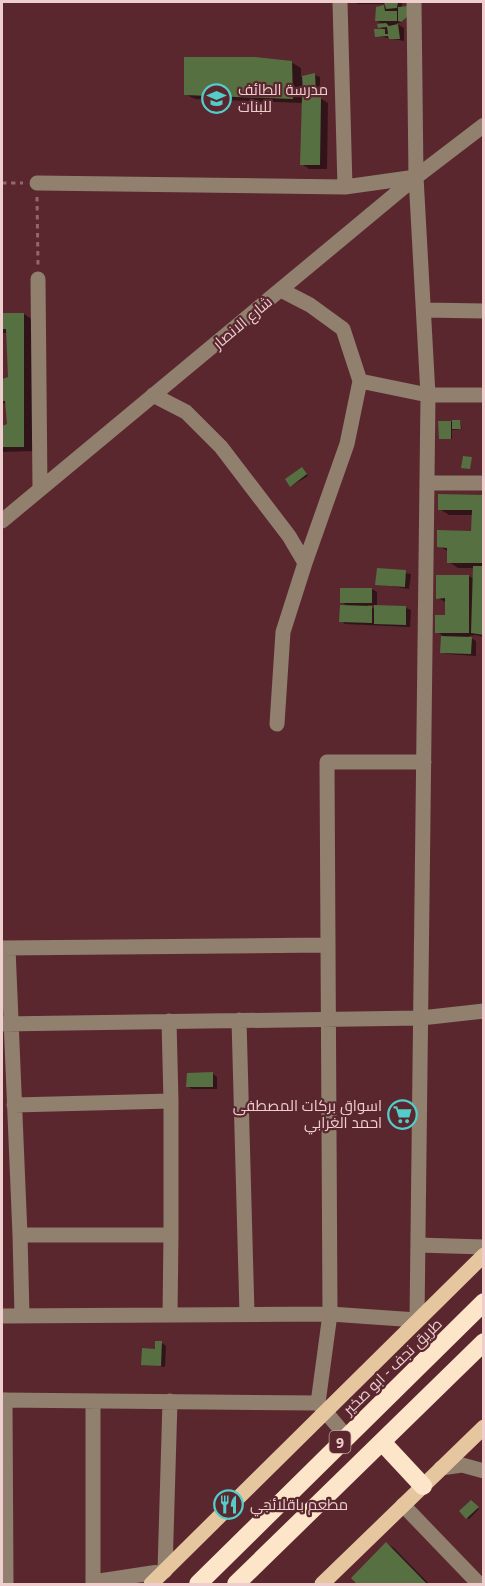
<svg xmlns="http://www.w3.org/2000/svg" width="485" height="1586" font-family="'Noto Sans',Cairo,sans-serif">
  <style>
    .shadow { fill: #0007; fill-rule: evenodd }
    .building { fill: #567042 }
    .lines { fill: none; stroke-linecap: round; stroke-linejoin: round }
    .path { stroke: #93676d; stroke-width: 3; stroke-dasharray: 4.5 4.5; stroke-linecap: butt }
    .minor { stroke: #90806d; stroke-width: 15 }
    .major { stroke: #e6c69e; stroke-width: 15 }
    .highway { stroke: #fce5c8; stroke-width: 18 }
    .labels { text-anchor: middle; dominant-baseline: central; stroke-width: 4.5; stroke-linejoin: round; paint-order: stroke }
    .shield { fill: #5a272f; stroke: #c29ca0; stroke-width: 1.5 }
    .shield-label { font-size: 14px; font-weight: bold; fill: #efced0 }
    .poi-label { font-size: 15px; fill: #efced0; stroke: #5a272f; text-anchor: start }
    .street-label { font-size: 15px; fill: #efced0; stroke: #5a272f }
  </style>
  <rect width="100%" height="100%" fill="#5a272f"/>
  <path class="shadow" d="M353,2H402L401,23H396L404,28V41L377,36L376,31L385,30L379,27L385,25L377,21L378,8L389,4H358Z
    M291,62L301,68V77L315,75L320,77V98L328,103L327,169H309L302,164L303,103L195,99L185,94ZM302,91L319,96V98L302,99Z
    M2,314H24L33,320L34,451L2,452V427L9,425L7,405L2,402V380L9,379L8,333H2Z
    M460,421L462,429L452,430V439L440,438V423Z
    M304,470L308,476L291,486Z
    M484,496V637L476,635L468,636L476,641V656L446,654L441,652L442,635L437,632L447,616L445,602L438,598L469,576L474,579V568H458L449,562V552L439,546L473,532V515H449L440,509Z
    M378,569L411,574L409,589L377,584Z
    M372,589L377,592V607L406,608L411,610L410,627L345,624L341,621L349,607L341,602ZM367,605H376V610Z
    M213,1074L217,1077V1089H192L187,1086Z
    M162,1343L166,1346L165,1367L143,1364Z
    M473,1502L479,1509L469,1519L467,1518Z
    M387,1544L394,1548L429,1584H359L353,1578Z"/>
  <path class="building" d="M384,2H398L397,8L386,9Z
    M384,5L385,11H397V21H375L376,7Z
    M409,6L407,17L401,22L398,21V7Z
    M386,23L389,26L398,24L400,39H389L388,36L375,37L374,29H385V34H388L387,27L378,28L377,24Z
    M184,57H255L292,61L293,99L184,95Z
    M315,73L316,95L303,93L302,76Z
    M302,97H321L320,165H300Z
    M2,313H24V447H2V426L7,424L5,401H2V379L8,377L6,329H2Z
    M452,420H460L461,429H452Z
    M438,421H451V439H439Z
    M463,456L472,457L470,469L461,468Z
    M302,467L307,474L290,487L285,479Z
    M438,494L484,495V563H447V548L437,547V530L471,531L472,510H438Z
    M473,566H484V635L471,633Z
    M377,568L406,570L405,587L375,585Z
    M436,575H469V633H435V615H445V598L436,599Z
    M340,588H372V603H340Z
    M340,605L372,606V623L339,622Z
    M374,605L406,606V625L374,624Z
    M441,636L472,637L471,654L440,653Z
    M213,1072V1087H186L187,1073Z
    M155,1341H162L161,1366L141,1365L142,1348L155,1349Z
    M471,1500L479,1507L466,1519L459,1511Z
    M386,1542L426,1583L424,1584H357L351,1578Z"/>
  <g class="lines">
    <path class="path" d="M2,183H23
      M37,197L38,265"/>
    <path class="minor" d="M340,2L345,187
      M37,183L345,187L416,177
      M38,279L40,489
      M281,290L310,305L343,329L360,381L347,444L305,563
      M425,310L484,311
      M360,381L428,395H484
      M153,395L186,412L221,447L289,536L305,563L283,632L277,724
      M427,483H484
      M2,521L416,177L484,125
      M2,948L327,945
      M8,948L20,1235H171V1101L14,1105
      M239,1020L247,1314
      M169,1021L171,1101
      M2,1024L421,1018L484,1011
      M20,1235L22,1315
      M418,1245L484,1247
      M170,1315L171,1235
      M2,1316L330,1314L417,1320L428,395L416,177L414,2
      M2,1400L318,1403L346,1436
      M5,1400L6,1584
      M93,1401V1582
      M318,1403L330,1314L327,762H424
      M441,1468L462,1465L484,1471
      M403,1505L479,1584
      M93,1584V1582L165,1571L170,1401"/>
    <path class="major" d="M151,1584L484,1255
      M322,1584L484,1427"/>
    <path class="highway" d="M382,1442L423,1486
      M198,1584L484,1302
      M236,1584L484,1342"/>
  </g>
  <defs>
    <symbol id="school-ring" viewBox="-11 -11 22 22"><circle r="9.5" fill="#5a272f" stroke="#53cdca" stroke-width="1.5"/><path d="M0-5L7-2L0 1L-7-2ZM-4 1L0 2.5L4 1V4Q0 6-4 4Z" fill="#53cdca"/></symbol>
    <symbol id="supermarket-ring" viewBox="-11 -11 22 22"><circle r="9.5" fill="#5a272f" stroke="#53cdca" stroke-width="1.5"/><path d="M-6-5.5h2.5l.6 2H6L4.5 2H-2.5L-4.4-4H-6ZM-1.5 3.2a1.3 1.3 0 1 0 .1 0ZM3 3.2a1.3 1.3 0 1 0 .1 0Z" fill="#53cdca"/></symbol>
    <symbol id="restaurant-ring" viewBox="-11 -11 22 22"><circle r="9.5" fill="#5a272f" stroke="#53cdca" stroke-width="1.5"/><path d="M-5-6h1v4h1v-4h1v4h1v-4h1v5L-1.5 .5V6h-2V.5L-5-1ZM5-6V6H3V1.5H1.5Q1.5-4 5-6Z" fill="#53cdca"/></symbol>
  </defs>
  <g fill-rule="evenodd">
    <use href="#school-ring" x="200" y="82" width="33" height="33"/>
    <use href="#supermarket-ring" x="386" y="1098" width="33" height="33"/>
    <use href="#restaurant-ring" x="212" y="1488" width="33" height="33"/>
  </g>
  <g class="labels">
    <rect class="shield" x="329.5" y="1431" width="21" height="22" rx="4.5"/>
    <g class="shield-label">
      <text x="340" y="1442">9</text>
    </g>
    <g class="poi-label">
      <text x="238" y="89">مدرسة الطائف<tspan x="238" dy="17">للبنات</tspan></text>
      <text x="382" y="1105" text-anchor="end">اسواق بركات المصطفى<tspan x="382" dy="17">احمد الغرابي</tspan></text>
      <text x="250" y="1504">مطعم باقلائجي</text>
    </g>
    <g class="street-label">
      <text transform="translate(242 322) rotate(-40)">شارع الانصار</text>
      <text transform="translate(392 1366) rotate(-44)">طريق نجف - ابو صخير</text>
    </g>
  </g>
  <rect width="485" height="1586" fill="none" stroke="#efced0" stroke-width="6"/>
</svg>
